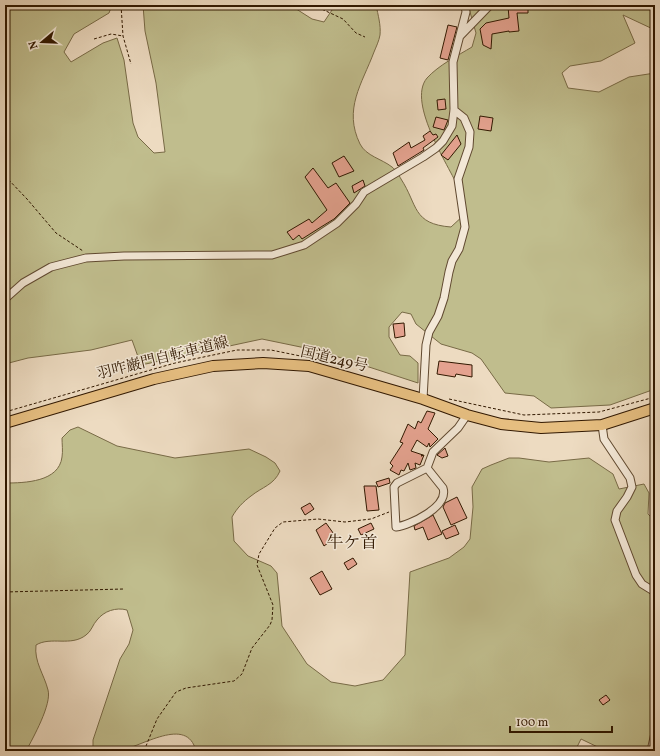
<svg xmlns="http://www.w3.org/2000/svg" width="660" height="756" font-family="Vollkorn,'Noto Serif JP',serif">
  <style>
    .green { fill: #c0bd8d; stroke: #786a46 }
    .building { fill: #e4a28f; stroke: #311800 }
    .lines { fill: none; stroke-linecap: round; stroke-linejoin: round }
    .minor-casing { stroke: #604930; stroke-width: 9 }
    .highway-casing { stroke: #311800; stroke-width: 12 }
    .path { stroke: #311800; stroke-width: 1; stroke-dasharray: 3 2; stroke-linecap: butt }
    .minor { stroke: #f3e8d7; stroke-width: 7 }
    .highway { stroke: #e6be80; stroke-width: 10 }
    .labels { text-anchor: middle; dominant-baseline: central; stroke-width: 3; stroke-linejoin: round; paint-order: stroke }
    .street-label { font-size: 15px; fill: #311800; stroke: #f3e8d7 }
    .quarter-label { font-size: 17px; fill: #311800; stroke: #f3e8d7 }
  </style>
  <rect width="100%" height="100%" fill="#eddbc1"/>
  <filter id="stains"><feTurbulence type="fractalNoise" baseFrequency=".005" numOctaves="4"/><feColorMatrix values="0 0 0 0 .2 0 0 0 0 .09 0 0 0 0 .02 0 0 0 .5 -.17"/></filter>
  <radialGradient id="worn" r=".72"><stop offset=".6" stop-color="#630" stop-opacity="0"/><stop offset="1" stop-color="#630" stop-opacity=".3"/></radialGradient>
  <path class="green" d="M5,5H112L109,13L74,34L64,52L71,62L103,43L117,38L124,60L133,123L138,137L154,153L165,152L156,83L145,31L143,5H290L312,19L324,22L332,10L327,5H376C378,15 381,25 380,35C379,41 376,47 374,52C362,84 343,109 360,144C366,156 382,159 392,167C395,169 399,175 401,179C418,205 412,224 451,227L465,214C464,208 464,200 461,193C451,169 406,103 427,78C439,65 457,56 472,47L476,33L468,5H655V30L623,15L635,43L601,61L570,66L562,73L568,88L599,92L629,77L655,73V389L610,405L551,408L534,396L505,393L481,359L472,353L441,344L416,324L411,314L402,312L389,327V337L400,355L410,356L418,363V383L320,351L262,339L141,365L132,340L91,350L28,358L5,364Z
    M78,427L117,446L175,458L249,449L266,457L275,463L280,471C274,485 262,487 251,496C243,502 237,508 232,517L234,541L248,556L271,566L277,573L282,626L307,664L331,682L355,686L383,680L405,655L410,572L449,558L464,547L470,539L473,507L472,487L482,469L491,465L509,458H519L549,462L589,458L613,474L619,489L644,484L649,493L648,514L655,521V751H606L581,739L575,751H196C187,715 142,747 118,751C110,752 101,751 93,751V740L120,659L129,644L133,630L127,610C116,607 104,611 97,620C93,624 91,632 86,635C71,647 51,636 36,645C34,662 44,674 48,690C52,704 33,738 26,751H5V483C25,483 59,482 62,457C63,451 62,444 62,438L70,430Z"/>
  <path class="building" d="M508,6L528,7V13H517L519,31L509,32V31L492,34L491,49L483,45L480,29L486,23L509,18Z
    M448,25L457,27L448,60L440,58Z
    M445,99L446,109L438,110L437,100Z
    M480,116L493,118L491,131L478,129Z
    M436,117L448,120L444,130L433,127Z
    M430,131L433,135L436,134L438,137L423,148L424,150L398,166L393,153L409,142L411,148L425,140L423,136Z
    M457,135L461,144L448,160L441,155Z
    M344,156L354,171L339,177L332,163Z
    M313,168L328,188L336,183L350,203L334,219L321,227L302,239L299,235L293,240L287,232L309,219L312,223L327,210L305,177Z
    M363,180L365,186L354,193L352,186Z
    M404,323L405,336L395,338L393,324Z
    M439,361L472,365V377L456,374L455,377L437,374Z
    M427,411L435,413L428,429L438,439L430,447L429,443L427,447L417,440L411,451L423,455L421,456L424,455L420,465L415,463L416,468L410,470L408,463L404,471L401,470L399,475L390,470L393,466L390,463L403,443L400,442L408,424L415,429L418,421L421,423Z
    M445,448L448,456L442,458L437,455Z
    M389,478L390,483L378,487L376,482Z
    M364,486H376L379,510L367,511Z
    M457,497L467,518L451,525L443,507L445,503Z
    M310,503L314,509L305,515L301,508Z
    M433,515L442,534L428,540L423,527L415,530L414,526Z
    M326,523L336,537L324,546L316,530Z
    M371,523L374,529L361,535L358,529Z
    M455,525L459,534L446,539L442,531Z
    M353,558L357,564L348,570L344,563Z
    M322,571L332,589L320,595L310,578Z
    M606,695L610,700L603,705L599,700Z"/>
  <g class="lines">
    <defs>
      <path id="minor" d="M460,36L490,5
        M5,299L23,283L51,267L86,258L124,256L272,255L304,245L337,223L356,204L364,192L423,157L436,148L443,141L452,126L454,110L453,62L466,12L465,5
        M423,399L426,345L429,332L438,316L444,298L449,272L452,261L459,249L465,227L458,179L469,147L470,132L464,118L454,110
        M602,425L604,439L630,478L632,487L627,497L617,511L615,520L636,575L642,584L655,592
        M427,468L443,488C449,507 410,525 396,527L394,487L397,483L427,468L433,452L458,428L467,415
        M651,751L655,733"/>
      <path id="highway" d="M5,423L154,379L213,366L263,363L309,366L423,399L467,415L501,424L541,428L602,425L655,408"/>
    </defs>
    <use href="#minor" class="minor-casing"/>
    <use href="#highway" class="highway-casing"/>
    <path class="path" d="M121,5L123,36L131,64
      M313,5L343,19L356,33L365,37
      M94,39L111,34L123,36
      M5,176L27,199L56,233L83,251
      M449,399L524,415L599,412L655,397
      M5,412L175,363L237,350H271L320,360
      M5,592L124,589
      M144,751L157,719L176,692L186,688L234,681L242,674L252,648L270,625L272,620L273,605L257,565L259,554L275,528L283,522L318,519L345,522L371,519L389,512"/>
    <use href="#minor" class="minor"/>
    <use href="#highway" class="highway"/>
  </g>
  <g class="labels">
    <g class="street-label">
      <text transform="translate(163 359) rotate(-14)">羽咋巌門自転車道線</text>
      <text transform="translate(334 360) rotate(13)">国道249号</text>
    </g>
    <g class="quarter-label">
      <text x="352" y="543">牛ケ首</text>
    </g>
  </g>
  <rect width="660" height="756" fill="none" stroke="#eddbc1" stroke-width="20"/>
  <rect x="6" y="6" width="648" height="744" fill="none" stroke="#311800" stroke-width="2"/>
  <rect x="10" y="10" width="640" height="736" fill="none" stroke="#311800"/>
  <g transform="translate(42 42) rotate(251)" stroke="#f3e8d7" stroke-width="3" paint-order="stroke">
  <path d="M0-3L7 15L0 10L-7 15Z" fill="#311800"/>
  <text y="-6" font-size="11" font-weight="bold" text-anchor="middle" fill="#311800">N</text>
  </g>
  <path d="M510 726v6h102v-6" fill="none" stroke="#311800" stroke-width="2"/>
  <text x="516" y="726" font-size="12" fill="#311800" stroke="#f3e8d7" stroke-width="3" paint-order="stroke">100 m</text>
  <rect width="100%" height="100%" filter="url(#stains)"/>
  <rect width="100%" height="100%" fill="url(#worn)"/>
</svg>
